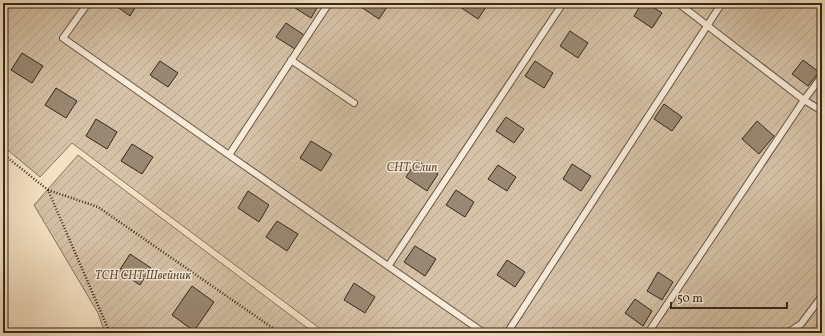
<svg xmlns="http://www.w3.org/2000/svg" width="825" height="336" font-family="Vollkorn,serif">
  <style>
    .garden { fill: url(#garden-furrows); stroke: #867561 }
    .building { fill: #998973; stroke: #36281b }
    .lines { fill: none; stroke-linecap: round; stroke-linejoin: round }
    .lane-casing { stroke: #665645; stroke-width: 8 }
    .path { stroke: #36281b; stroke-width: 2.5; stroke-dasharray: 1 2; stroke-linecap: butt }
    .lane { stroke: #f8ecd9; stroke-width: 6 }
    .labels { text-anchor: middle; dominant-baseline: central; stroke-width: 3; stroke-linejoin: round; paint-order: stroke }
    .park-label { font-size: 12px; font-style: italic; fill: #5e4e3e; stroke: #f8ecd9 }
  </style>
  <defs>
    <pattern id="garden-furrows" width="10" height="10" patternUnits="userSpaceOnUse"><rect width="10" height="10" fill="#d5c2a7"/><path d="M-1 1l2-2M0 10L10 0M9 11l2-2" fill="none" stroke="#b7a78f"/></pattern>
  </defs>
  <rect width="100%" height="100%" fill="#f5e2c4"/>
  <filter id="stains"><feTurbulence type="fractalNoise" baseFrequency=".005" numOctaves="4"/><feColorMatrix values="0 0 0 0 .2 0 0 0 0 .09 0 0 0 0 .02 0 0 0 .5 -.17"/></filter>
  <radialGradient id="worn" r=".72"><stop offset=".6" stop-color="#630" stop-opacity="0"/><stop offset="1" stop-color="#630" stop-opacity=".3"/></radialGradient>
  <path class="garden" d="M3,3H822V333H326L72,143L40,177L3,146Z
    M78,155L314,333H105L98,313L34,205Z"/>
  <path class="building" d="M112,3H138L130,16Z
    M294,3H320L311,18L292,6Z
    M363,3H387L389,4L379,19L361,7Z
    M462,3H486L488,4L478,19L460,7Z
    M642,3H647L662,13L652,28L634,16Z
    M286,23L304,35L295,49L276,37Z
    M570,31L588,43L578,58L560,46Z
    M22,53L43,66L32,83L11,70Z
    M803,60L819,72L808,86L792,74Z
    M160,61L178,73L168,87L150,75Z
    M535,61L553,73L544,88L525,76Z
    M56,88L77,101L66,118L45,105Z
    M664,104L682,117L672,131L654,119Z
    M506,117L524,129L514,143L496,131Z
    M96,119L117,132L107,149L86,136Z
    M757,121L774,136L759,154L742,139Z
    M311,141L332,154L321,171L300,158Z
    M132,144L153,157L142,174L121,161Z
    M417,160L438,174L427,191L406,177Z
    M572,164L591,176L581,191L563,179Z
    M498,165L516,177L507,191L488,179Z
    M456,190L474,202L465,217L446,205Z
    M248,191L269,205L259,222L238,208Z
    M277,221L298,234L287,251L266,237Z
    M415,246L436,259L425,276L404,262Z
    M130,254L151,268L140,285L119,271Z
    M507,260L525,272L515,287L497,275Z
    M658,272L673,282L662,300L647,291Z
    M354,283L375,297L365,313L344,300Z
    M192,286L214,302L194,331L172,315Z
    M635,299L652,311L643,326L625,313Z"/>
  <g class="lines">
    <defs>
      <path id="lane" d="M88,3L63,38L229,155
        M329,3L229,155L484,333
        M678,3L804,100L822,111
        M291,60L354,103
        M389,265L563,3
        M507,333L722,3
        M648,333L804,100L822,76
        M787,333L801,324L822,296"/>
    </defs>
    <use href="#lane" class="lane-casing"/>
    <path class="path" d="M3,154L48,190L110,333
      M48,190L98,207L280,333"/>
    <use href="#lane" class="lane"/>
  </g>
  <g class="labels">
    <g class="park-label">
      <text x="412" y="168">СНТ Слип</text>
      <text x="143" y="276">ТСН СНТ Швейник</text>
    </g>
  </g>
  <rect width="825" height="336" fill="none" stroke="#f5e2c4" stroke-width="16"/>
  <rect x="4" y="4" width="817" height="328" fill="none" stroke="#36281b" stroke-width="2"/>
  <rect x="8" y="8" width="809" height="320" fill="none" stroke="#36281b"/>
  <path d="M671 302v6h116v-6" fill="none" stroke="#36281b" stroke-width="2"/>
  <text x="677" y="302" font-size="12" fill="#36281b" stroke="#f8ecd9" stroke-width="3" paint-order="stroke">50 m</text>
  <rect width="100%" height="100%" filter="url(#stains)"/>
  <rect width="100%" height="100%" fill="url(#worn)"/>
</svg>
